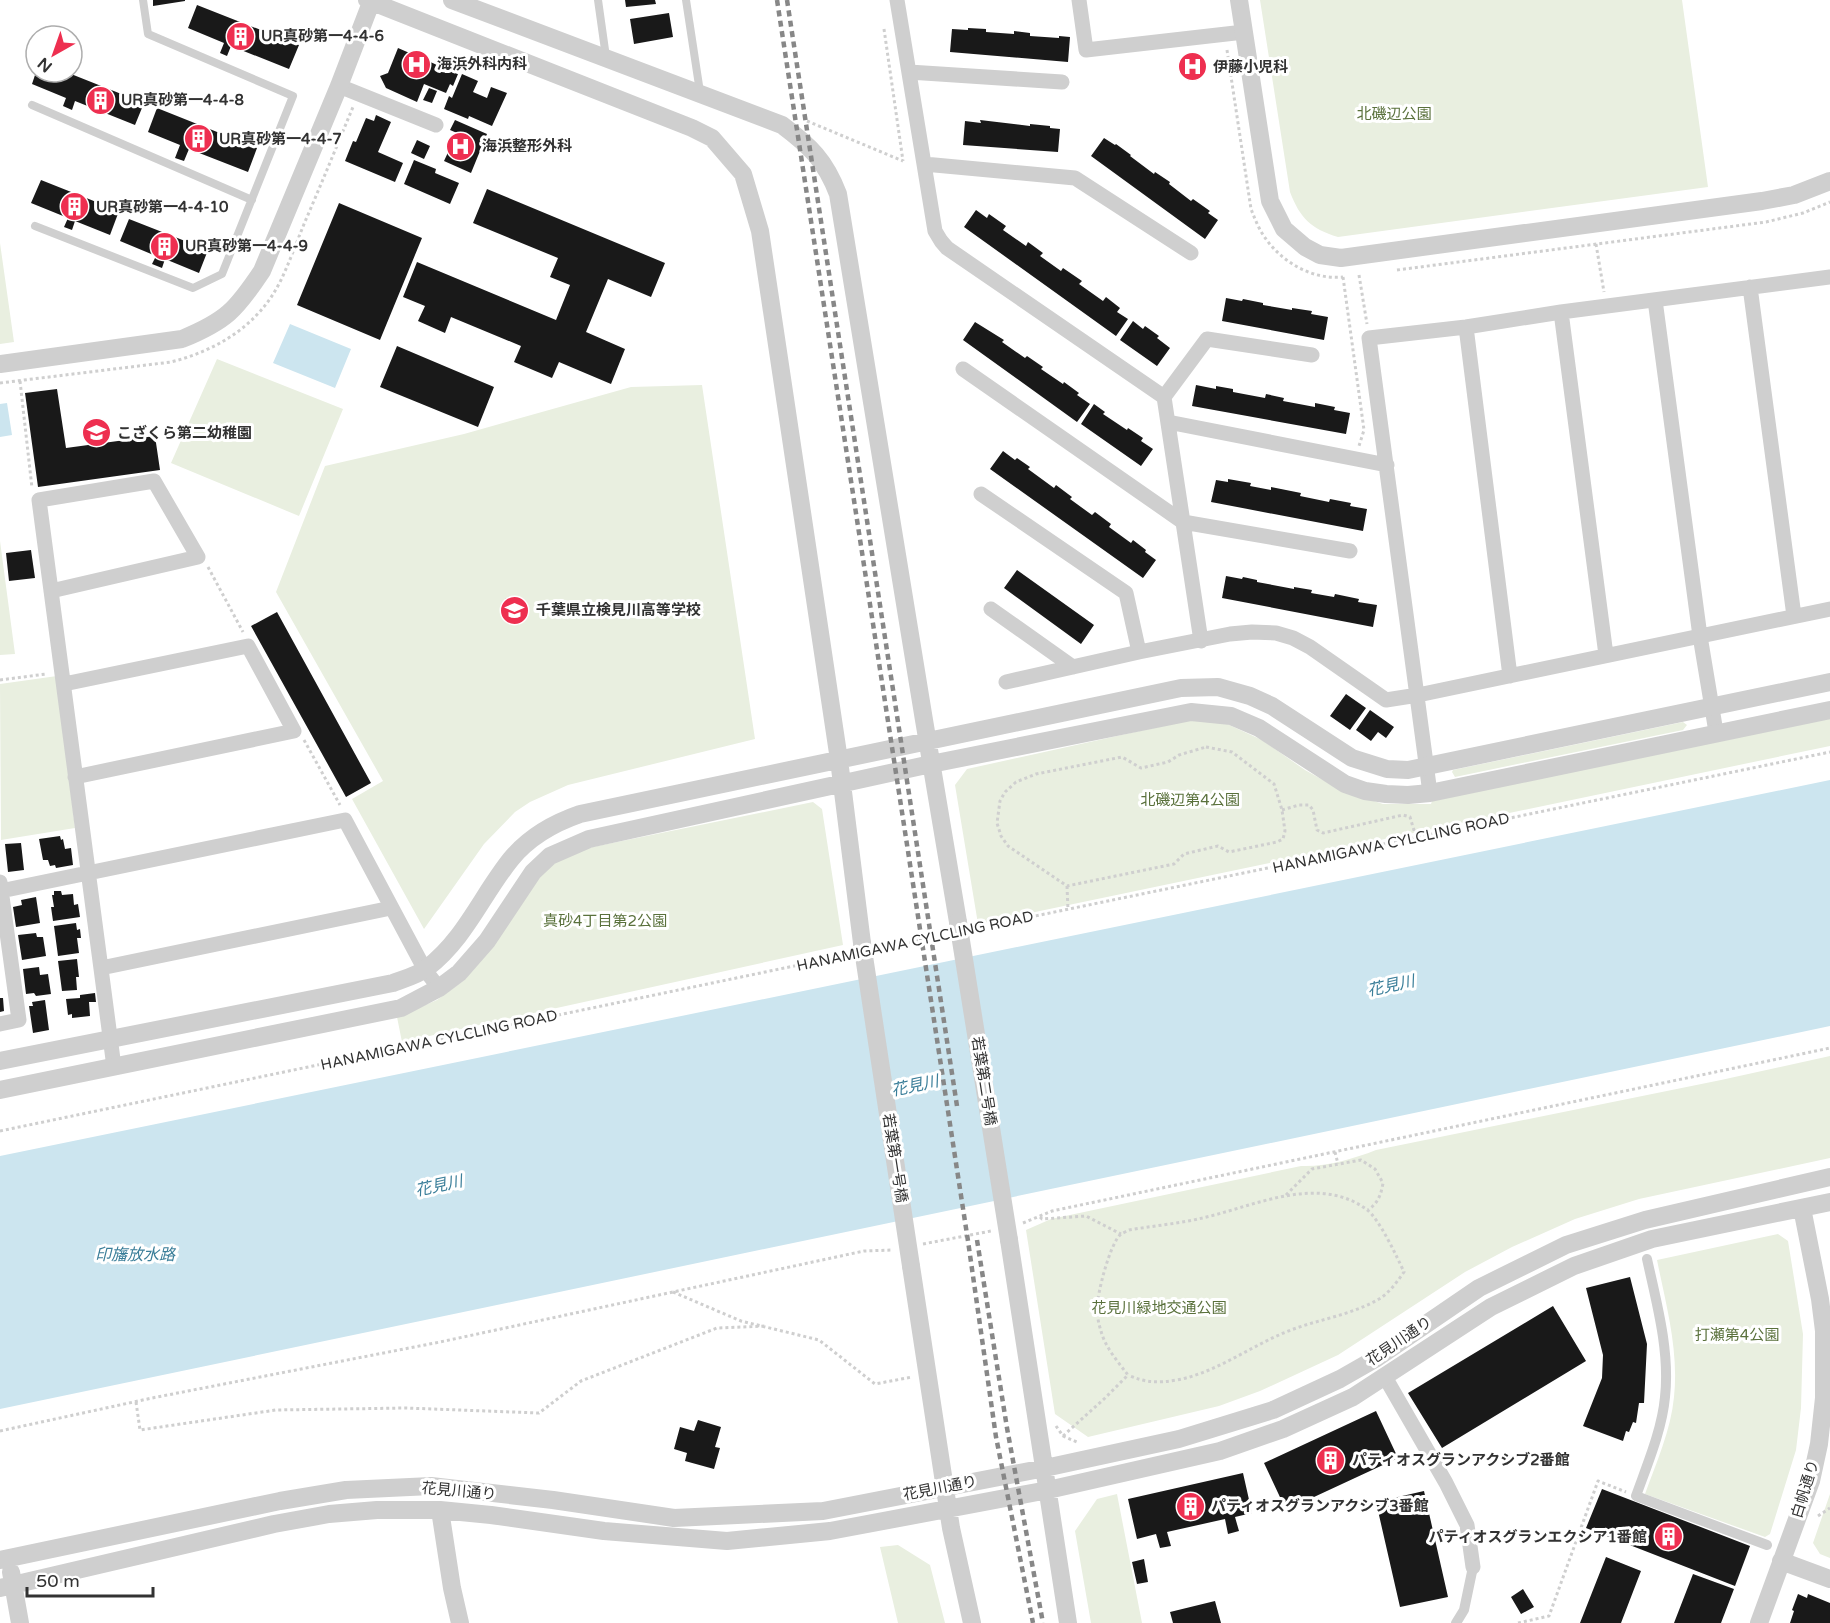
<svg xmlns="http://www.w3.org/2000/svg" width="1830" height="1623" font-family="'Varela Round','Noto Sans JP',sans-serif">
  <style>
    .green { fill: #e9efe0 }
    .water { fill: #cce5ef }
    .building { fill: #191919 }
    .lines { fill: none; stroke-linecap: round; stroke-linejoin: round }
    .path { stroke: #cfcfcf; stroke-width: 3; stroke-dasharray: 3 3; stroke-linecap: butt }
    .service { stroke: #cfcfcf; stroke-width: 8 }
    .pedestrian { stroke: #cfcfcf; stroke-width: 10 }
    .minor { stroke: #cfcfcf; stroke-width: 15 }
    .tertiary { stroke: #cfcfcf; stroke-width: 18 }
    .rail { stroke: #878787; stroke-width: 4.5; stroke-dasharray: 6 4.5; stroke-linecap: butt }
    .tertiary-bridge { stroke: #cfcfcf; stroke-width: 18 }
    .labels { text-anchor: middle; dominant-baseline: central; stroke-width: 6; stroke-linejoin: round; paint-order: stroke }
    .poi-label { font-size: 15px; font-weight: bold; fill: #323232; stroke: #fff; text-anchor: start }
    .park-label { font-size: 15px; fill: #5a713c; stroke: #fff }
    .street-label { font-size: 15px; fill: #323232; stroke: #fff }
    .water-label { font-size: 16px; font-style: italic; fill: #3a7e99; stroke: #fff }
  </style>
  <rect width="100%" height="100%" fill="#fff"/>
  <path class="green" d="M1260,0H1682L1708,187L1338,237C1311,229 1300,218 1290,192Z
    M0,243L14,342L0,344Z
    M217,359L343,409L299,516L171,463Z
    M702,385L755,739L568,785L530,802L515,812L484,844L424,929L352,799L383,781L276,592L325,466L464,434L631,387Z
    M0,541L15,654L0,655Z
    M57,676L75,828L1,840L0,684Z
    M1830,715V746L978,924L955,785L967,769L1194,719L1225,723L1262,740L1305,770L1341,790L1383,804H1431L1433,798Z
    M1683,722L1687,725L1683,730L1455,777L1452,772L1453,770Z
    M813,802L822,809L843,945L402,1042L397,1017L437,1000L463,981L477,965L549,864L573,851Z
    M1830,1056V1158L1639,1199L1575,1219L1512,1247L1465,1272L1338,1355L1260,1391L1219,1406L1088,1437L1055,1414L1026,1230L1051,1219L1301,1166C1326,1167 1353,1159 1376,1150L1721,1080Z
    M1778,1234L1788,1241L1803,1334L1801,1408L1796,1450L1770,1534L1765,1537L1645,1494C1656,1463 1671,1430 1674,1397C1679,1350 1666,1305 1657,1260Z
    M1117,1494L1142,1623H1091L1075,1531L1097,1499Z
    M1830,1494V1558L1820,1554L1813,1543Z
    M898,1545L930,1565L945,1623H898L880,1547Z"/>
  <path class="water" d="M290,324L351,349L335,388L273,363Z
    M7,403L12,435L0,437V404Z
    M1830,780V1026L0,1409V1156Z"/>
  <path class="building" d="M153,0H185V1L153,6Z
    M625,0H655L656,4L626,7Z
    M197,5L299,45L289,69L231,46L227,56L220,53L224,43L188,28Z
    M669,13L673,37L634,44L630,19Z
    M968,28L986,29V32L1014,34V31L1030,33V36L1059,38V36L1070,37L1068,62L950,52L952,29L968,30Z
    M398,48L458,74L453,86L450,84L446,93L424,84L417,102L386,88L380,76L388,73Z
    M36,72H66L144,103L135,125L75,101L72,110L63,106L66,98L32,84Z
    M462,74L478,81L473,92L487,98L491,87L507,93L492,126L469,116L468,119L444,109L449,96L452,98Z
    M429,88L437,91L432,103L423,100Z
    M157,108L257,148L248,172L189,149L184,161L175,158L180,145L148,132Z
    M376,115L391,122L378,152L403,163L395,182L345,161L353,141L356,142L366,118L374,121Z
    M455,120L487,134L471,173L444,161L457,133L450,130Z
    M980,120L1030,126V124L1050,126V128L1060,129L1058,152L963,145L965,121L981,123Z
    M1104,138L1115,145L1116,144L1131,155L1130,156L1154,174L1155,172L1170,182L1169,184L1191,201L1193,199L1210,211L1208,213L1218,220L1205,239L1091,156Z
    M417,140L430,146L424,159L411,153Z
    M414,160L436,169L435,173L459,183L450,204L404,184Z
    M41,180L119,211L110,235L75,221L72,230L64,227L68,218L31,203Z
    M487,189L665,263L651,297L608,279L586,332L625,349L611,384L559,362L552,378L514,362L521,346L451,317L445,333L418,321L425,306L403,297L417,262L556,320L570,285L550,277L558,258L473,223Z
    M339,203L422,238L380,340L297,305Z
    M976,210L987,218L989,214L1006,226L1003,230L1026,246L1028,242L1043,253L1040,256L1061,271L1063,268L1082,281L1079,284L1103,301L1106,297L1120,308L1117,312L1128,319L1116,336L964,227Z
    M129,219L208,250L199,273L165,259L162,268L152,264L156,256L120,241Z
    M1226,298L1242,301L1243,299L1263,303V305L1292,310V308L1312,311L1311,314L1328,317L1324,340L1222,321Z
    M1133,321L1143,329L1145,326L1159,336L1157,338L1170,348L1157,366L1120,340Z
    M975,322L1004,340L1002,342L1025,358L1027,356L1043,367L1041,369L1063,384L1064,382L1079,393L1077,395L1090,404L1077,422L963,340Z
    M397,346L494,387L478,427L380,387Z
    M1196,385L1216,389V386L1233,389V392L1265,398L1266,394L1284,398L1283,401L1315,407V403L1335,407L1334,410L1350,413L1346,434L1192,406Z
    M57,389L66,448L155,436L160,470L38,487L25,393Z
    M1094,404L1105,412L1103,414L1127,430L1128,428L1143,438L1141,441L1153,449L1141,466L1081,424Z
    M1003,451L1015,460L1017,458L1030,467L1028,469L1054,488L1056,485L1072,497L1070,499L1092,515L1095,512L1111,524L1109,527L1131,543L1133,540L1146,550L1145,552L1156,560L1143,578L990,469Z
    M1228,479L1251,483L1250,486L1271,490V487L1301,493L1300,496L1329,502L1330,499L1351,503L1350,506L1367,509L1363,531L1211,502L1216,480L1228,482Z
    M31,550L35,578L9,581L6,553Z
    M1017,570L1094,625L1081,644L1004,588Z
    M1226,576L1242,579L1243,577L1257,580V582L1294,589V587L1312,590L1311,593L1334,597L1335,594L1359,599L1358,602L1377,605L1373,627L1222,598Z
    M277,612L371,783L346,797L251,626Z
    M1346,694L1366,708L1350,730L1330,716Z
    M1370,710L1394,727L1386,738L1378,732L1371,741L1356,730Z
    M60,836L61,840L63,839L65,849L71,848L73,865L56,868L55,865L50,866L48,860H43L39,839Z
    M21,843L24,870L8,872L5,844Z
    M54,891H61L62,895L73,894L74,905L78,904L80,917L53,921L51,907H54L52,895H54Z
    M36,897L40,923L16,927L13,907L22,905L21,900Z
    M76,923L77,930L80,929L81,938H77L79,953L58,956L54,926Z
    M36,933L37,937H43L46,956L22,960L18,935Z
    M77,959L79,977H76L77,990L62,991L58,961Z
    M39,967L40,975L48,974L51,994L36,996L34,993L26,994L23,969Z
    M95,993L96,1002H89L90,1016L72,1018V1014L68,1015L66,999L80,998V995Z
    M0,998H3L4,1011L0,1012Z
    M45,1000L49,1030L33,1033L29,1006H33L32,1002Z
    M1630,1277L1647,1344L1644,1403H1639L1636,1423L1633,1422L1629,1432L1626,1431L1623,1441L1583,1426L1602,1378L1603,1355L1586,1288Z
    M1553,1306L1586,1361L1442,1448L1408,1393Z
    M1376,1411L1398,1458L1286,1510L1264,1463Z
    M698,1420L721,1427L715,1447L720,1448L714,1469L685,1461L687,1453L674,1449L680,1427L694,1431Z
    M1243,1473L1252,1513L1235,1517L1239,1531L1228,1534L1225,1519L1167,1532L1171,1546L1160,1548L1156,1534L1137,1539L1128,1499Z
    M1602,1489L1750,1546L1735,1586L1586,1528Z
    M1424,1491L1448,1597L1400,1607L1376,1502Z
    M1606,1557L1641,1571L1621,1623H1580Z
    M1144,1559L1148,1582L1137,1584L1132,1562Z
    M1693,1574L1734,1589L1721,1623H1674Z
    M1523,1589L1534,1607L1521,1614L1511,1597Z
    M1798,1594L1807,1598L1808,1594L1830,1603V1623H1790L1794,1611L1792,1610Z
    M1215,1601L1221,1623H1173L1170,1612Z"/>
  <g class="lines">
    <path class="path" d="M884,29L903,161
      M1227,50L1251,209C1255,219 1259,230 1266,239C1283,263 1313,280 1343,277
      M807,121L903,161
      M1596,244L1604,292
      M1397,270L1766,222L1803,213L1830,202
      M1359,275L1367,324
      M1343,277L1364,430L1359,446
      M20,381L32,488
      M0,383L171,362C218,350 259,325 281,280C291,259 298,238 307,217C323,180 338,143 353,107
      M208,567L243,632
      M0,680L46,674
      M304,740L340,805
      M1206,747L1232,752L1274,784L1282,810L1285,831L1283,839L1277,842L1229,852L1218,846L1184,854L1174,864L1067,886L1008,846L1001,836L997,823L1000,801L1005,792L1016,782L1036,774L1122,757L1141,768L1168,762L1179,755Z
      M1282,810L1299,805H1309L1313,810L1317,830L1323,833L1403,815L1410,817L1416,837
      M1067,886L1068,910
      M977,928L1830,752
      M880,949L944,935
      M0,1131L847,955
      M1335,1152L1338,1164
      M1286,1195L1312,1169L1361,1160L1375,1169L1383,1183C1381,1195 1378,1203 1368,1210
      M1040,1217L1042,1219L1086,1216L1121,1234
      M1023,1223L1052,1211L1830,1048
      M923,1244L991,1231
      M673,1292L741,1321L819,1340L875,1384L912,1377
      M136,1402L140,1430L276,1410L406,1408L539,1413L581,1381L717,1328L766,1326
      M1056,1426L1063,1436L1079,1443
      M0,1431L152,1398L440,1342L864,1251L893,1250
      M1063,1436L1105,1398L1128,1375C1118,1362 1105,1347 1101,1331C1099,1325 1097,1316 1097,1309C1097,1294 1110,1243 1121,1234C1121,1234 1129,1230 1129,1230C1152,1226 1175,1224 1198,1219C1251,1208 1316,1173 1366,1209C1379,1218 1397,1257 1404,1272C1397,1282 1389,1293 1379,1299C1348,1317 1311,1320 1279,1335C1245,1350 1214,1373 1177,1380C1158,1383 1146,1383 1128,1375
      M1818,1516L1830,1508
      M1518,1623L1549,1616L1598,1481L1626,1492"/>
    <path class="service" d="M598,0L606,57
      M686,0L700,92
      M32,105L252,200
      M35,226L193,288L222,274L293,96L148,34L143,0"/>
    <path class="pedestrian" d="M1647,1259C1657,1304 1670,1352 1665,1397C1662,1430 1647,1465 1636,1496L1767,1545
      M1456,1623L1464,1610L1473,1567"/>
    <path class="minor" d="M897,0L935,231L941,241L947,248L1164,397
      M1079,0L1086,50L1244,32
      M909,72L1062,82
      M339,86L436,125
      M924,164L1075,178L1191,253
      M1750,287L1794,616
      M1655,300L1700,636L1716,732
      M1561,312L1606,655
      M1466,327L1510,676
      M963,369L1183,522L1350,551
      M1168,422L1387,465
      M981,494L1126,593L1139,652
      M51,591L198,557L154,481L39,500L114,1067
      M991,609L1073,667
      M1201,641L1164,397L1207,339L1312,355
      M1006,682L1139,652L1230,634L1252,632L1276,633L1293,638L1310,647L1386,700L1418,695L1830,609
      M64,684L248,646L294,731L75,777
      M1430,793L1369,338L1466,327L1561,312L1830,277
      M0,882L19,1020L0,1024
      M1,891L345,820L425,970L439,988
      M101,968L391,908
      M1385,1377L1446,1483L1467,1525L1473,1567"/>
    <path class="tertiary" d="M367,0L692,128L712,138L743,174L760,231L839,760L862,943
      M452,0L782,125C810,146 825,160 838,194L924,720L958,922
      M1239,0L1270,201L1284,229L1305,247L1320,255L1341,258L1762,201L1794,195L1830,181
      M0,364L182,339C226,321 236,310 262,271L339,86L372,0
      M0,1061L393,983C404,979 418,975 427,968C465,939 482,895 511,859C529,837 554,823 580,814L1181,688L1218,687L1250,696L1272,706L1352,758L1387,769L1408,770L1830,682
      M0,1090L401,1008L439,988L459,973L487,941L533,872L550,856L589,839L931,764L1191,712L1231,716L1259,728L1345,784L1365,791L1386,794L1408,795L1430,793L1830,710
      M1009,1240L1068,1623
      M911,1266L951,1528L972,1623
      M440,1510L452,1588L460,1623
      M0,1560L280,1501L346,1490L431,1486L553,1500L674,1518L823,1511L1045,1468L1179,1439L1273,1410L1340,1379L1375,1359L1479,1288L1566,1245L1645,1220L1830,1177
      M1781,1561L1830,1579
      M11,1572L20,1623
      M0,1588L274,1524L329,1514L377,1510H440L491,1515L604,1531L727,1541L830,1531L1048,1490L1220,1451L1283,1429L1353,1397L1491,1307L1574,1266L1652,1239L1830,1202
      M1759,1623L1811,1481L1819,1444L1824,1398V1331L1820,1299L1802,1208"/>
    <path class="rail" d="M777,0L968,1241L996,1437L1033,1623
      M787,0L957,1106
      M977,1240L1007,1428L1043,1623"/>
    <path class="tertiary-bridge" d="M958,922L1009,1240
      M862,943L911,1266"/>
  </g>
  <defs>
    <symbol id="building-disc" viewBox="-11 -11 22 22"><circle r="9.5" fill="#ee2f50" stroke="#fff"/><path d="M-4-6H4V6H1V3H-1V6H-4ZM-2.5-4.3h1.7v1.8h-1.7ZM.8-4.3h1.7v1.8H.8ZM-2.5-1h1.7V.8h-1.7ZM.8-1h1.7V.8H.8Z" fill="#fff"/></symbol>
    <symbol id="hospital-disc" viewBox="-11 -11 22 22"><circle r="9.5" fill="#ee2f50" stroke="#fff"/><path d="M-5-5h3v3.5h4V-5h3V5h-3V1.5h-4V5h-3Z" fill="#fff"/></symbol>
    <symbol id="school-disc" viewBox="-11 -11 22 22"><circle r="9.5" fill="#ee2f50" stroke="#fff"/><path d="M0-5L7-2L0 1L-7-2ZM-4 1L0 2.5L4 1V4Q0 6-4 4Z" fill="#fff"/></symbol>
  </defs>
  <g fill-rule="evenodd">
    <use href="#building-disc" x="224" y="20" width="33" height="33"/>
    <use href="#hospital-disc" x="400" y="48" width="33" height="33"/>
    <use href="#hospital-disc" x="1176" y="50" width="33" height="33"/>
    <use href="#building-disc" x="84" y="84" width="33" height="33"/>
    <use href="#building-disc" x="182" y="122" width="33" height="33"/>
    <use href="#hospital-disc" x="444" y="130" width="33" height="33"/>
    <use href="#building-disc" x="58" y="190" width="33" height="33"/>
    <use href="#building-disc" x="148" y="230" width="33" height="33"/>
    <use href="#school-disc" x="80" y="416" width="33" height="33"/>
    <use href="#school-disc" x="498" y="594" width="33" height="33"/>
    <use href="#building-disc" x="1314" y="1444" width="33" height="33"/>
    <use href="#building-disc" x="1174" y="1490" width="33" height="33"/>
    <use href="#building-disc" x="1652" y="1520" width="33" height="33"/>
  </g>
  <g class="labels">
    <g class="poi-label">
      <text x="261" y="36">UR真砂第一4-4-6</text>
      <text x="437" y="64">海浜外科内科</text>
      <text x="1213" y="67">伊藤小児科</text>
      <text x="121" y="100">UR真砂第一4-4-8</text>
      <text x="219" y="139">UR真砂第一4-4-7</text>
      <text x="482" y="146">海浜整形外科</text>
      <text x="96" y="207">UR真砂第一4-4-10</text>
      <text x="185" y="246">UR真砂第一4-4-9</text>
      <text x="117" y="433">こざくら第二幼稚園</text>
      <text x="536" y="610">千葉県立検見川高等学校</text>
      <text x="1352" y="1460">パティオスグランアクシブ2番館</text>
      <text x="1211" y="1506">パティオスグランアクシブ3番館</text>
      <text x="1647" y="1537" text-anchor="end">パティオスグランエクシア1番館</text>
    </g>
    <g class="park-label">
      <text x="1394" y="114">北磯辺公園</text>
      <text x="1190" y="800">北磯辺第4公園</text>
      <text x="605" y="921">真砂4丁目第2公園</text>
      <text x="1159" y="1308">花見川緑地交通公園</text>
      <text x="1737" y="1335">打瀬第4公園</text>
    </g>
    <g class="street-label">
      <text transform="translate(1391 843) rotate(-12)">HANAMIGAWA CYLCLING ROAD</text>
      <text transform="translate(915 941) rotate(-12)">HANAMIGAWA CYLCLING ROAD</text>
      <text transform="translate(439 1040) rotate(-12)">HANAMIGAWA CYLCLING ROAD</text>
      <text transform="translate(984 1081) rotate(81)">若葉第二号橋</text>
      <text transform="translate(895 1158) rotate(81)">若葉第一号橋</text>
      <text transform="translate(1399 1341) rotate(-34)">花見川通り</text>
      <text transform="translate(940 1488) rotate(-11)">花見川通り</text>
      <text transform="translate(1805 1489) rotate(-73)">白帆通り</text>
      <text transform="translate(459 1491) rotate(5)">花見川通り</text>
    </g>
    <g class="water-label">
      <text transform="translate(1391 986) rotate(-12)">花見川</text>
      <text transform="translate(915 1086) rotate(-12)">花見川</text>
      <text transform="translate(439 1186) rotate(-12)">花見川</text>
      <text x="135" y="1255">印旛放水路</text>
    </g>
  </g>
  <g transform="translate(54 54) rotate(220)"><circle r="28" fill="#ffffff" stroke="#adadad" stroke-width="1.5"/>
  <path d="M0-4.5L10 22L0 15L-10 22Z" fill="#ee2f50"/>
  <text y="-9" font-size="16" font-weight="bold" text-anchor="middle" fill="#323232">N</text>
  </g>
  <path d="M27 1587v9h126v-9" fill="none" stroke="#323232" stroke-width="3"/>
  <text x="36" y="1587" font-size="18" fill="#323232" stroke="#ffffff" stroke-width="4.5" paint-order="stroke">50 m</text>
</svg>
